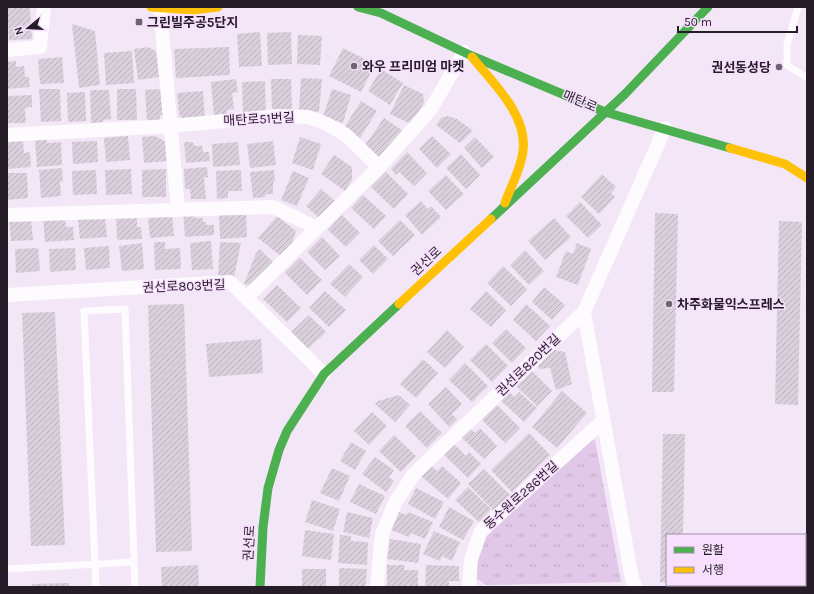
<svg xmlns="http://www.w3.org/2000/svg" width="814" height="594" font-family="Karla,'Noto Sans KR',sans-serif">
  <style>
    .grass { fill: url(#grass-tufts) }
    .building { fill: url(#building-hatch) }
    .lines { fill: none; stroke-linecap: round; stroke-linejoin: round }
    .lane { stroke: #fdfbfe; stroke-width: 7 }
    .street { stroke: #fdfbfe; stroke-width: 14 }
    .fast { stroke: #4caf50; stroke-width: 9 }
    .slow { stroke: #ffc107; stroke-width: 9 }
    .poi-dot { fill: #6e6370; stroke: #f7dffd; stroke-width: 1.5 }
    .labels { text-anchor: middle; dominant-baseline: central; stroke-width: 3; stroke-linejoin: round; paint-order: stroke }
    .poi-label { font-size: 13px; font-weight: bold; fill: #261d28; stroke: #f7dffd; text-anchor: start }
    .street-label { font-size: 13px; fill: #261d28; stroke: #f7dffd }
  </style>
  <defs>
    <pattern id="grass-tufts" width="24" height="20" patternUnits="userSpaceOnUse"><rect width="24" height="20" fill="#e1c8e8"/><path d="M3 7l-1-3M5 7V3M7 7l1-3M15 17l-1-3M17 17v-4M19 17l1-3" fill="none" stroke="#c1abc7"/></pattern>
    <pattern id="building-hatch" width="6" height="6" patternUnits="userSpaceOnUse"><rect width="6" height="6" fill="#dad0dc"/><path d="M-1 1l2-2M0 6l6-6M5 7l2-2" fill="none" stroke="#bbb2bd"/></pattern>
  </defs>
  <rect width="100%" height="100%" fill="#f3e6f6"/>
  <path class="grass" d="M595,440L621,582L487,585L473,577L484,539L585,442Z"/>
  <path class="building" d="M7,7L30,8L32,39L9,40Z
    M72,24L95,31L100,85L79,88Z
    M260,32L262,66L239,67L237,34Z
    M291,32L292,64L268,65L267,33Z
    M298,35L322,36L320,65L297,64Z
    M149,47L156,52L159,77L138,80L134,49Z
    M229,47L230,75L176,78L174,49Z
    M343,48L375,64L361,92L329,76Z
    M132,51L134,83L106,85L104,53Z
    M62,57L64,83L40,84L38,59Z
    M16,61V67L24,66L25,77H29L30,87L7,89V62Z
    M381,69L403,83L390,105L368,91Z
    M301,78L322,79L319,112L299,110Z
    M236,79L238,92L232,93L234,109L227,110V115L214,116L211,82Z
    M271,79H291L292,111L272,112Z
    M265,81L266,114H243L242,82Z
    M404,85L423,94L424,103L411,124L390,114Z
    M39,89H60L61,121L41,122Z
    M117,89H136L137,120H117Z
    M161,89L163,115H160V121L147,122L145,90Z
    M332,89L351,95L343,123L323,117Z
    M90,90H109L111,119L103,120V122L91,123Z
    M203,91L205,119L185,121L179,114L177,93Z
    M85,92L86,121L68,122L67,93Z
    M32,95V107L25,108L26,123H8L7,96Z
    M361,101L377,111L360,138L344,128Z
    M448,116L457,119L473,131L460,143L436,125L441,118Z
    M384,118L403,131L378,160L363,148Z
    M128,136L130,160L106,162L104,138Z
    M155,136L166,142L167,161L144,163L142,137Z
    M432,136L451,154L437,168L419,149Z
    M300,137L321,144L313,170L292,163Z
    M475,137L494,157L482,168L464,148Z
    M47,138V143L61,142L62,165L37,167L35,139Z
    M23,139L24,153L30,152L31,167L7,169V140Z
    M97,141L98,162L73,164L72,142Z
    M273,141L276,165L250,168L247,144Z
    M184,142H192L195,146H202L203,152H209L210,161L186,163Z
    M238,142L240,165L213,167L212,144Z
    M407,152L427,173L414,186L399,172L396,175L391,169Z
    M461,154L480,175L466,189L446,168Z
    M334,155L352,167V180L345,191L321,174Z
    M207,167L208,177L204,178L206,199H191L190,189H185L184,169Z
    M62,168L63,182L60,181L61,196L41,198L39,170Z
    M131,169L132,194L106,195L105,170Z
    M166,169V197H142V170Z
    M96,170L97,194L73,195L72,171Z
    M241,170L242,191H228V198L217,199L216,171Z
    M274,170L275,181L273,183V194H266L265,197L253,198L250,172Z
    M293,171L309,178L297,206L281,200Z
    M386,172L408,194L394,209L371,187Z
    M7,173H27L28,198L7,200Z
    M602,174L616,187L611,193L615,197L599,214L581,197Z
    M446,175L464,194L446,210L428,191Z
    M321,189L335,201L320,219L306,206Z
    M363,195L386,216L374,229L351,208Z
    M421,201L428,209L431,206L441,217L422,235L405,215Z
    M580,202L602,225L588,238L566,216Z
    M195,211V218H203V222H206V225H214V235L185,237L183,212Z
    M655,213L678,214L674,392H652Z
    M246,214L247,237L220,239L219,215Z
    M137,215V227H141L142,239L117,240L116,216Z
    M172,215L174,236L150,238L148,216Z
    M342,215L360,233L346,247L328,230Z
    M277,216L296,231L292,244L282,257L258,238Z
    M43,217L65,220L66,227H73L74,240L45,242Z
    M105,217L107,237L80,239L78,219Z
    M31,218L33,240L11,241L9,219Z
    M554,218L571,237L545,260L528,241Z
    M400,220L415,235L393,256L378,241Z
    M779,221L802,222L798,405L775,404Z
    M322,237L340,256L325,270L307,252Z
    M211,241L213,269L192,270L190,243Z
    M154,242H165V249L180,248L181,269L155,270Z
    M220,242L241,243L234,278L218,276Z
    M142,243L144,269L122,271L119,246Z
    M577,243L591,249L578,285L556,277L566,251L573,254Z
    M374,245L388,259L373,274L359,260Z
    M109,246L110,268L86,270L84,248Z
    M38,248L40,271L16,273L15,249Z
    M75,248L76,270L50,272L49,249Z
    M260,249L273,262L249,285L244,284L256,253Z
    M525,250L544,271L529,285L510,265Z
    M300,258L322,280L307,295L285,273Z
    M349,264L363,277L345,297L330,284Z
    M503,266L527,289L511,306L487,283Z
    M277,285L301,308L287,322L263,299Z
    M544,287L565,305L552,320L532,302Z
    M325,291L346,310L329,327L309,308Z
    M486,291L506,310L491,327L470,309Z
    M184,304L192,551L156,552L148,305Z
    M526,304L550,326L536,341L513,320Z
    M55,312L65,545L31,546L22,313Z
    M309,315L326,332L308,349L291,332Z
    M506,329L526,348L512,363L492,343Z
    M447,330L464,347L445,368L427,352Z
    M261,339L263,373L209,377L206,344Z
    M486,344L508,366L492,382L470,360Z
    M549,349L565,352L572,384L556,390L550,368L539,369L537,357Z
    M423,359L438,373L416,398L400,384Z
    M465,363L488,386L472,402L449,380Z
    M530,369L552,391L537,406L515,385Z
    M446,387L462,404L452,414L457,419L449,427L428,404Z
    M507,390L515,397L519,392L537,408L524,422L499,399Z
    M562,391L587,413L557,448L532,427Z
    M399,395L410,405L395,422L375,404L378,401Z
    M497,405L520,428L505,443L482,420Z
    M420,411L442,433L427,448L405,426Z
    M372,412L387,426L369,445L354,431Z
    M468,426L475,433L480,428L497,446L484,459L459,435Z
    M529,433L550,455L512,492L491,470Z
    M663,434H685L683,535H667V583L660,582Z
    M394,435L416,456L401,472L379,451Z
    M351,442L366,451L355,470L340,461Z
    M453,443L466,456L469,452L481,464L468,478L442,453Z
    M375,457L394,470L389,477L394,481L386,492L362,474Z
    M430,465L437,471L442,466L461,483L448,499L421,476Z
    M332,468L350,476L339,501L320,493Z
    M484,469L510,495L494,511L468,484Z
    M359,484L385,496L376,514L350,502Z
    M468,487L491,509L479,522L455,500Z
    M416,488L444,502L435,519L408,504Z
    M312,500L340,509L333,531L305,522Z
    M449,507L474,521L463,540L439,527Z
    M347,512L373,518L369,538L343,532Z
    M399,512L406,515L408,512L433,522L425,539L411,533L409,537L391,530Z
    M305,530L334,534L331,560L302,556Z
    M434,531L460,542L452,561L442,556L440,561L423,554Z
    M340,535L351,536V541L368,542L367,565L338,563Z
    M390,539L421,544L418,563L387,559Z
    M198,565L199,587H162L161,567Z
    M387,565H405L404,570H418V587H387Z
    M426,565L459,566V581H449V587H425Z
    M339,568L367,569L366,584L364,587H339Z
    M302,569H326V587H302Z
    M69,583V587H33L32,584Z"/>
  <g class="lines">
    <path class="lane" d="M798,7L787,45V65L807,78
      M7,569L134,562
      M96,587L84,311L125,309L135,587"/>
    <path class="street" d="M160,8L178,209
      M7,50L40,47L44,7
      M7,135L171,126L278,116L308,117L327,124L346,135L379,167
      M7,215L273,207L317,228
      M7,295L230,282L324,374
      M247,297L379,167L431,109L464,52
      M584,312L632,579L636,587
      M377,587L382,534L396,501L414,474L584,312L665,128
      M469,587L471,559L481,531L603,421"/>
    <path class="fast" d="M358,7L381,13L472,56L605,112L730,148
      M491,219L625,94L708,7
      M260,587L263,527L268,488L279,450L287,431L324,374L399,304"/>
    <path class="slow" d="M151,7L193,10L218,7
      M472,57C492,82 528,115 523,151C521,169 511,186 505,203
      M730,148L785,164L807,178
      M399,304L491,219"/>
  </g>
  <g class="poi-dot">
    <rect x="135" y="18" width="8" height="8" rx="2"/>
    <circle cx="354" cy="66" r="4"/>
    <circle cx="779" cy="67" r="4"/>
    <circle cx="669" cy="304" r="4"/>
  </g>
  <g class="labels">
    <g class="poi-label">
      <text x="147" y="22">그린빌주공5단지</text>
      <text x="362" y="66">와우 프리미엄 마켓</text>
      <text x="771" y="67" text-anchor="end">권선동성당</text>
      <text x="677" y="304">차주화물익스프레스</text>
    </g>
    <g class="street-label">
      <text transform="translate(580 101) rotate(23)">매탄로</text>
      <text transform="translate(259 119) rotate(-3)">매탄로51번길</text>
      <text transform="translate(426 261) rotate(-43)">권선로</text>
      <text transform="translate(184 286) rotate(-2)">권선로803번길</text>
      <text transform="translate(528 365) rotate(-44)">권선로820번길</text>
      <text transform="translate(521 495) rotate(-42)">동수원로286번길</text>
      <text transform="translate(249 543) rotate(-87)">권선로</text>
    </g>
  </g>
  <rect width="814" height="594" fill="none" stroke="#261d28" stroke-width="16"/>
  <rect x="666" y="534" width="140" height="52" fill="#f7dffd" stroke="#a391a8"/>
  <rect x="674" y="547" width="20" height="6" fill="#4caf50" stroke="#a391a8"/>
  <text x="702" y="554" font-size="12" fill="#261d28">원활</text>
  <rect x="674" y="567" width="20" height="6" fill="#ffc107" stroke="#a391a8"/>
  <text x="702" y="574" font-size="12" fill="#261d28">서행</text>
  <g transform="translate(28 28) rotate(252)" stroke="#f7dffd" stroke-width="3" paint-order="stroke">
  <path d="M0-3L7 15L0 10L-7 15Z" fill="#261d28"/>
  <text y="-6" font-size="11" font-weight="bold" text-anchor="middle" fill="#261d28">N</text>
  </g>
  <path d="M678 26v6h119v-6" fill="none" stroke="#261d28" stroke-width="2"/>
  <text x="684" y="26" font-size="12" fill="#261d28" stroke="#f7dffd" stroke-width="3" paint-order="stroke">50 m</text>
</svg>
